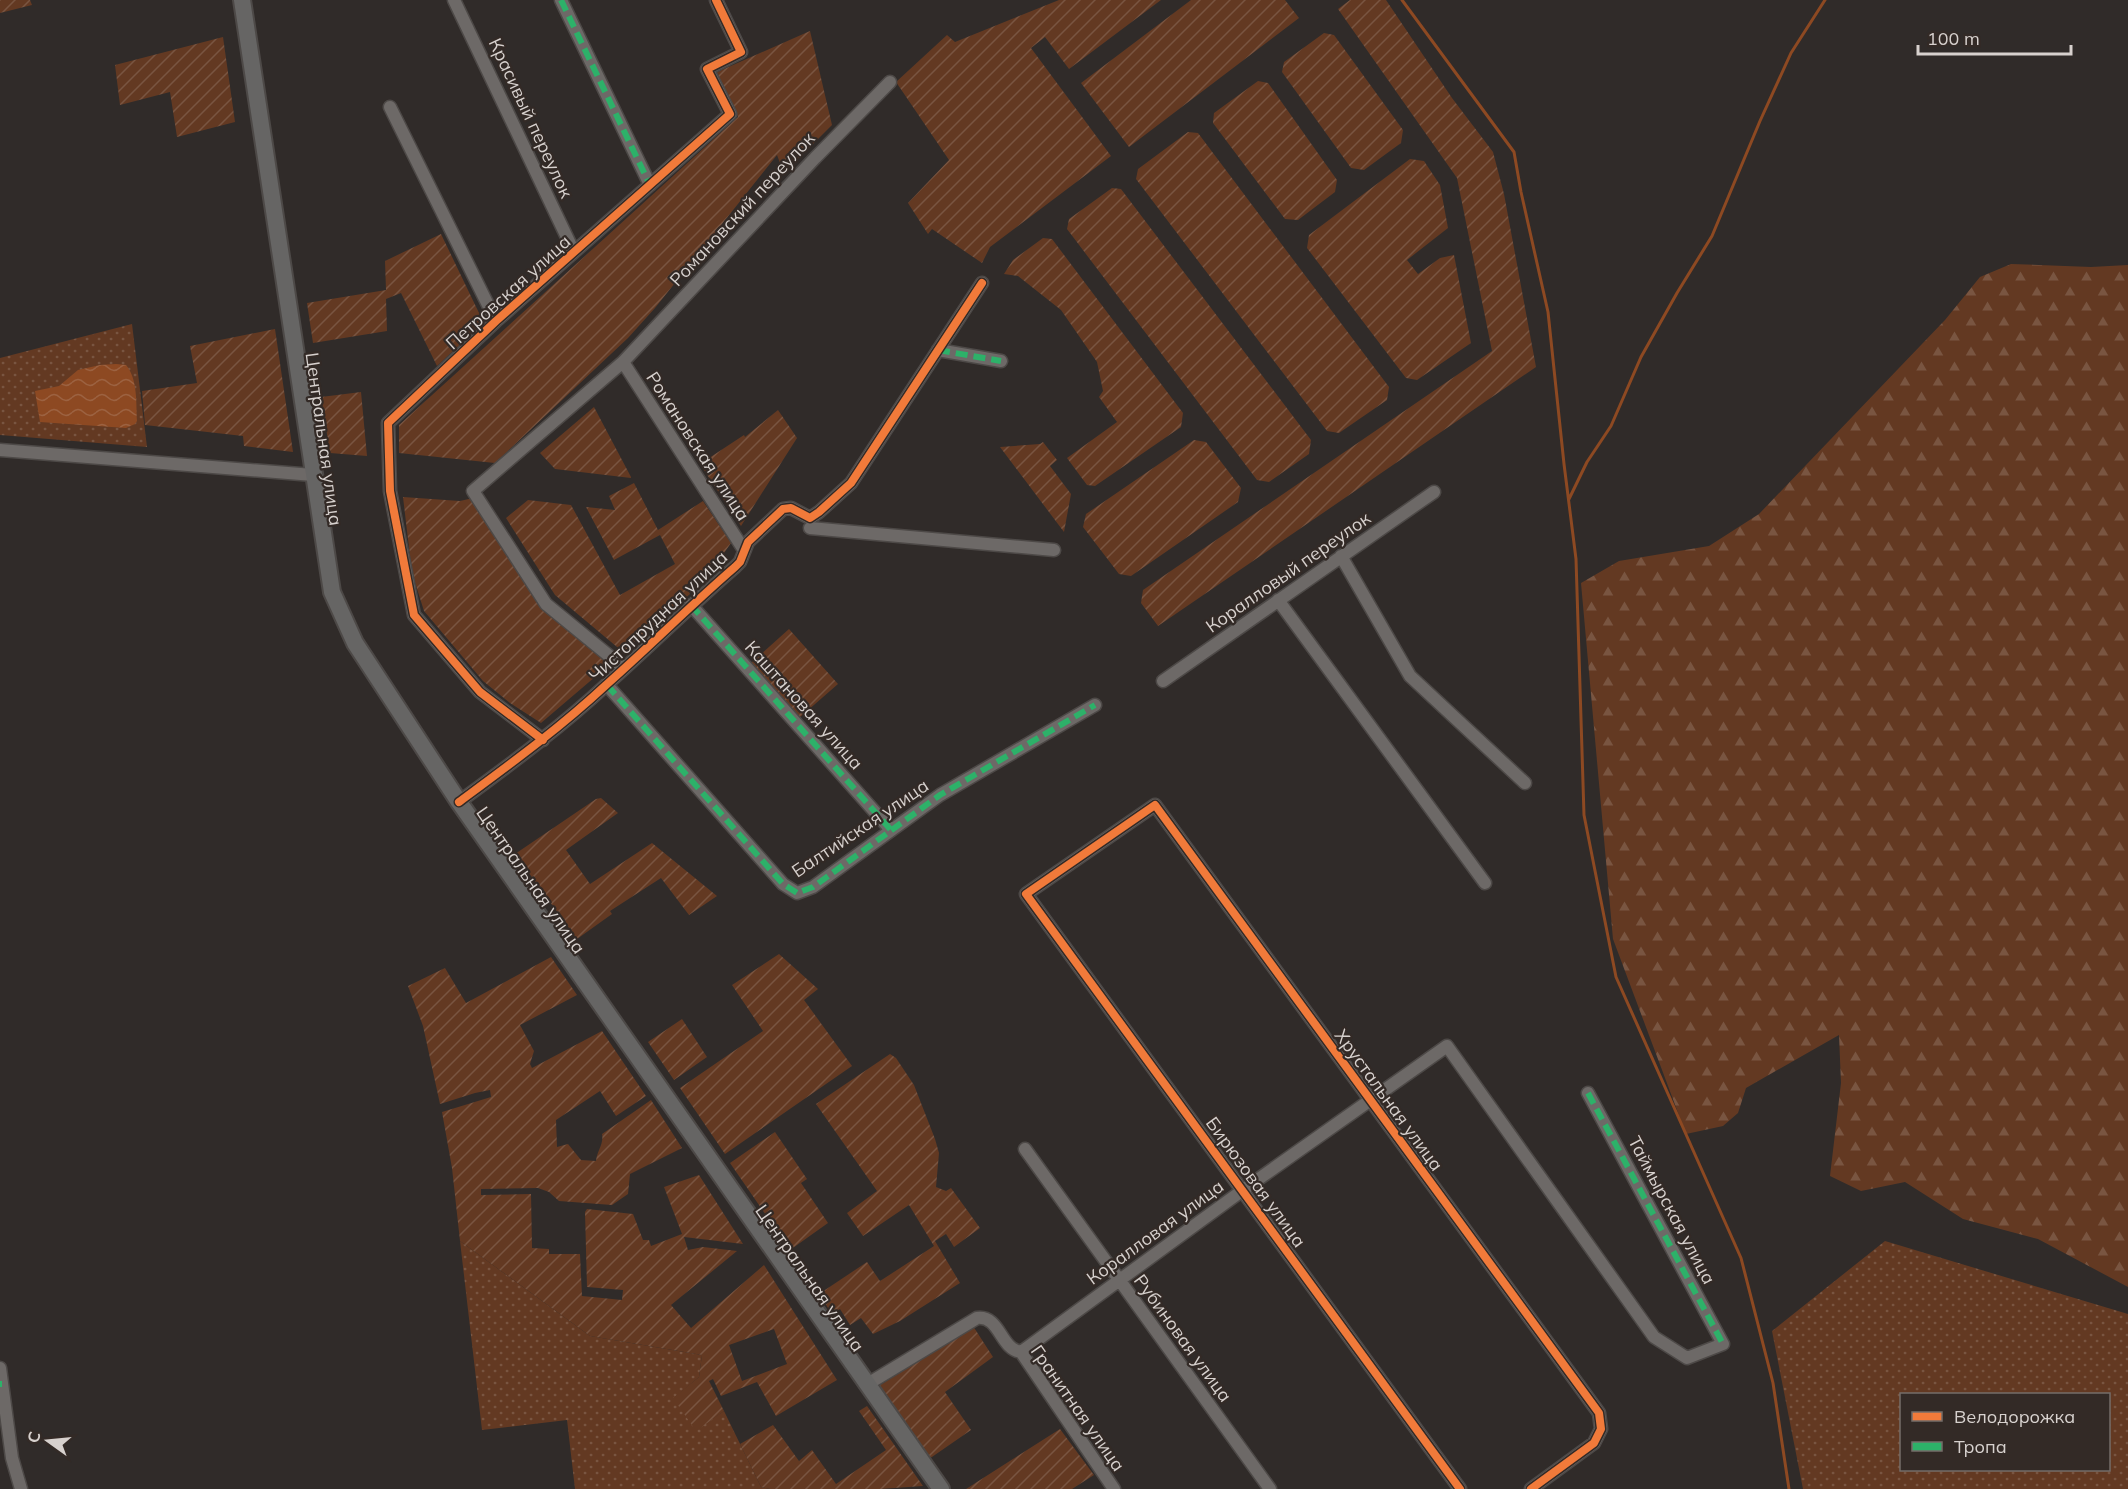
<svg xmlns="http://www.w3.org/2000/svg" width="2128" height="1489" font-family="Mulish,sans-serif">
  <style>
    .grass { fill: url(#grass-dots); fill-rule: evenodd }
    .forest { fill: url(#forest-firs) }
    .garden { fill: url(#garden-furrows); fill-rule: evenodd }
    .water { fill: url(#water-waves) }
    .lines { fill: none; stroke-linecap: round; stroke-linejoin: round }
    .stream { stroke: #8d4922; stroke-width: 3 }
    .minor-casing { stroke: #4d4947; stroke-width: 15 }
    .secondary-casing { stroke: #4d4947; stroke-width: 20 }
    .minor { stroke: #6d6967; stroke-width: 12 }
    .secondary { stroke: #666564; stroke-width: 16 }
    .quiet { stroke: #2db169; stroke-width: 6; stroke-dasharray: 12 6; stroke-linecap: butt }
    .cycleway-casing { stroke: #332a26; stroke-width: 11 }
    .cycleway { stroke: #f17a3a; stroke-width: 8 }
    .labels { text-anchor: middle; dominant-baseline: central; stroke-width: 4.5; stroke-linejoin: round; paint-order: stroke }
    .street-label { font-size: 18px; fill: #d7d1ce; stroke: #332a26 }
  </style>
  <defs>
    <pattern id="grass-dots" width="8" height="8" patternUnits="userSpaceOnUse" patternTransform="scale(1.5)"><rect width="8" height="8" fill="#633922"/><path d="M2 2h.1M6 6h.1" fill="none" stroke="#795541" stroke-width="1.8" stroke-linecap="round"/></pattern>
    <pattern id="forest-firs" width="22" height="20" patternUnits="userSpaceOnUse" patternTransform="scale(1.5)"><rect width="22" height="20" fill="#633922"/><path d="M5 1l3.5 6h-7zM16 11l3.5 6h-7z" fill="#795541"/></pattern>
    <pattern id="garden-furrows" width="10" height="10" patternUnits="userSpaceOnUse" patternTransform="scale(1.5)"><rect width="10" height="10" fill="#633922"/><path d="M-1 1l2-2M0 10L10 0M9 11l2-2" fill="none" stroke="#795541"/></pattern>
    <pattern id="water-waves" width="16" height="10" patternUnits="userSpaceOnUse" patternTransform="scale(1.5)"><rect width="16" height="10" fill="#8d4922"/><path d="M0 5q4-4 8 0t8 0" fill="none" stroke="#9c6241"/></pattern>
  </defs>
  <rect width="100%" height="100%" fill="#302b29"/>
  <path class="grass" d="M132,324L147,447L0,435V358Z
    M460,1241L590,1336L702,1355L699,1377L674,1398L696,1430L724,1411L761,1487L770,1489H575L567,1420L482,1430Z
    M1885,1241L2128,1314V1489H1803L1772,1331ZM1902,1394H2108V1470H1902Z"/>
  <path class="forest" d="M2011,264L2091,267L2128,265V1287L2038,1239L1963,1219L1905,1182L1861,1191L1830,1176L1841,1083L1839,1035L1746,1088L1738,1113L1723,1126L1686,1134L1613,939L1581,583L1619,561L1709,546L1759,514L1945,320L1980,277Z"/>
  <path class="garden" d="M0,0H30L32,5L0,13Z
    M1059,0H1161L1069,69L1045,37L1031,48L1111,156L990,247L982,263L932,229L928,234L908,203L949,160L896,82L947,35L955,42Z
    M1191,0H1285L1299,18L1129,147L1081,83Z
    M1350,0H1386L1452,98L1493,152L1504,194L1536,367L1158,626L1141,603L1143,590L1492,351L1457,178L1338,9Z
    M810,31L832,125L801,156L783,171L777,155L655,308L628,338L495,463L399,453V425L738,117L715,73Z
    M1324,33L1334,35L1403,130L1401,143L1364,170L1351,168L1282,72L1284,62Z
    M223,37L235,122L177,137L170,92L120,105L115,65Z
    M1258,81L1268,83L1337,180L1335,192L1298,220L1285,219L1213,123L1214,113Z
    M1188,132L1198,133L1389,387L1387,400L1339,433L1327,431L1136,179L1138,169Z
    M1410,159L1424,161L1440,185L1448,228L1407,260L1418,274L1440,258L1454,255L1471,343L1417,380L1406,378L1307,248L1309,235Z
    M1112,188L1121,189L1311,440L1309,454L1269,482L1257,480L1067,229L1069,219Z
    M441,234L480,315L478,328L437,366L401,293L386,299L387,331L313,343L307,303L386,290L385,261Z
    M1043,238L1052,239L1183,413L1181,427L1095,486L1087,485L1067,458L1117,422L1099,397L1103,391L1097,362L1061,310L1018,276L1004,274L1013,260Z
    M275,329L293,452L244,446L243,436L145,425L142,391L197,383L190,346Z
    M361,392L367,456L330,453L321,397Z
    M594,407L631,477V478L555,469L540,453Z
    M778,410L797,438L741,526L700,464L744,435L745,437Z
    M1194,440L1206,442L1241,488L1238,502L1131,576L1119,574L1083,527L1086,514Z
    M1043,442L1057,460L1050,466L1071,494L1064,532L1000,447L1040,444Z
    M634,483L658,530L703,501L731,543L724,553L686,585L690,594L623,652L555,595L506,518L528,500L571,505L620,595L675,564L660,535L614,560L586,507L615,510L609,496Z
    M403,497L460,501L473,498L541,606L609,665L541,723L510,703L483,681L424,611L412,573Z
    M789,629L838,684L799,718L751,663Z
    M601,798L618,813L566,850L590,884L652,843L717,896L689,915L661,878L610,911L612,914L577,939L515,854L596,799Z
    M779,954L818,989L804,1000L852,1066L725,1154L680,1088L763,1031L732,985Z
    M551,957L577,995L520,1025L534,1051L530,1064L532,1068L602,1031L646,1096L616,1116L600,1091L556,1120L557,1147L568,1144L581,1160L596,1161C597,1151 604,1144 602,1134L651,1100L682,1148L630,1174L628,1194L612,1205L559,1201L549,1192L538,1188L481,1189V1195L531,1194L532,1248L549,1249V1254H580L582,1296L622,1300L623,1290L587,1287L585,1212L587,1209L633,1214L643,1240H649L651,1246L682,1234L664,1187L699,1175L743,1244L684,1237L688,1250L703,1247L737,1251L671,1305L691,1328L764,1265L837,1380L776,1416L757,1382L721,1396L713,1379L709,1381L724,1411L696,1431L673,1398L699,1377L702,1355L590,1336L460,1241L452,1168L442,1112L491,1097L490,1090L475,1093L440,1104L423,1026L408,986L445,968L466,1003ZM774,1329L787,1364L742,1381L729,1345Z
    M682,1019L707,1057L674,1080L648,1042Z
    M890,1054L896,1058L914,1085L935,1139L939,1153L936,1187L946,1191L951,1188L980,1228L954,1247L946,1234L935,1241L960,1283L900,1321L873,1334L861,1318L850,1325L840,1309L832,1314L819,1294L867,1262L880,1281L934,1246L909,1205L863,1236L847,1213L877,1191L816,1104Z
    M775,1132L807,1179L801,1183L828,1223L790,1250L730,1163Z
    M973,1326L993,1357L945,1392L971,1430L929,1459L879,1386Z
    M867,1406L923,1486L880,1489H770L761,1487L740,1444L773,1425L799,1461L812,1450L836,1484L886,1450L859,1411Z
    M1060,1429L1094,1475L1072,1489H966Z"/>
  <path class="water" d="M116,364L126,365C138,379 136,404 137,421L135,424L126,428L40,422L35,391L59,386L78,370L100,365Z"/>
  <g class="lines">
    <path class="stream" d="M1402,0L1514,152L1521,192L1548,312L1564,464L1576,559L1584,815L1616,977L1741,1258L1773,1383L1789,1489
      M1569,499L1587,462L1611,426L1641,357L1677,293L1712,236L1760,121L1791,53L1825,0"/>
    <defs>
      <path id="minor" d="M454,0L574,252
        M561,0L650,185
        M390,107L496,321
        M938,350L1001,361
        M623,362L744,550
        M0,450L313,475
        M810,528L1054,550
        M1341,556L1410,676L1525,783
        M1278,600L1485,883
        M691,605L891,830
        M624,668L546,604L473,491L623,362L815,158L890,82
        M1163,681L1434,492
        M607,685L783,884L797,893L813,887L940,795L1095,705
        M543,740L480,692L414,615L390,491L388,423L496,321L730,114L707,69L741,52L716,0
        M459,802C509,765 560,728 606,685C650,646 691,605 735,567L740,562L748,542L783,509L791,508L810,518L819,512L851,483L982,283
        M1025,1149L1270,1489
        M1021,1352L1243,1190L1447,1046L1654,1337L1687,1358L1723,1344L1588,1093
        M0,1368L12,1458L21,1489
        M866,1385L977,1318C1000,1315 1000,1349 1021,1352L1114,1489
        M1460,1489L1026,894L1155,805L1599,1413L1601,1429L1594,1443L1531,1489"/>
      <path id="secondary" d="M242,0L332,592L355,643L459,802L941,1489"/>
    </defs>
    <use href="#minor" class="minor-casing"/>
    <use href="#secondary" class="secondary-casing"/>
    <use href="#minor" class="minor"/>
    <use href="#secondary" class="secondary"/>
    <path class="quiet" d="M561,0L650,185
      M938,350L1001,361
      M691,605L891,830
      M607,685L783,884L797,893L813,887L940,795L1095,705
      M1588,1093L1723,1344
      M0,1384H2"/>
    <defs>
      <path id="cycleway" d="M543,740L480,692L414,615L390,491L388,423L496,321L730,114L707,69L741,52L716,0
        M459,802C509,765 560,728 606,685C650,646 691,605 735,567L740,562L748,542L783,509L791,508L810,518L819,512L851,483L982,283
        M1460,1489L1026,894L1155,805L1599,1413L1601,1429L1594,1443L1531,1489"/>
    </defs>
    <use href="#cycleway" class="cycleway-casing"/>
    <use href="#cycleway" class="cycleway"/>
  </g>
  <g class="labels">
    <g class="street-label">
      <text transform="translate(531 118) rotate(65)">Красивый переулок</text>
      <text transform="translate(742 209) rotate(-47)">Романовский переулок</text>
      <text transform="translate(508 292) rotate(-42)">Петровская улица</text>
      <text transform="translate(324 439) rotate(82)">Центральная улица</text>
      <text transform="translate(698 446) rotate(57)">Романовская улица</text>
      <text transform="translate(1288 572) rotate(-35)">Коралловый переулок</text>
      <text transform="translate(658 616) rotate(-43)">Чистопрудная улица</text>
      <text transform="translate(804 705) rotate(48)">Каштановая улица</text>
      <text transform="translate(860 828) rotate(-34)">Балтийская улица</text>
      <text transform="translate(531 880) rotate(55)">Центральная улица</text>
      <text transform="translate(1389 1100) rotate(54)">Хрустальная улица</text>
      <text transform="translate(1256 1182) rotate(54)">Бирюзовая улица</text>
      <text transform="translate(1672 1210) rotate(62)">Таймырская улица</text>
      <text transform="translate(1155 1232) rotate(-36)">Коралловая улица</text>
      <text transform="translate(810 1278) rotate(55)">Центральная улица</text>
      <text transform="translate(1183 1338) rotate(54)">Рубиновая улица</text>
      <text transform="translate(1078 1408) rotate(55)">Гранитная улица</text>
    </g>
  </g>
  <rect x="1900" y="1393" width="210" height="78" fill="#332a26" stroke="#756d69" stroke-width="1.5"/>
  <rect x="1912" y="1412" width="30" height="9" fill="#f17a3a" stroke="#756d69" stroke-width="1.5"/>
  <text x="1954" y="1423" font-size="18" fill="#d7d1ce">Велодорожка</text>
  <rect x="1912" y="1442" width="30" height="9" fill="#2db169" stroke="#756d69" stroke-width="1.5"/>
  <text x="1954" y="1453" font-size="18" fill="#d7d1ce">Тропа</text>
  <g transform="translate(48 1441) rotate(285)" stroke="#332a26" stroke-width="4.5" paint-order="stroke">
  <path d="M0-4.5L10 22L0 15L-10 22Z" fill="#d7d1ce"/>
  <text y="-9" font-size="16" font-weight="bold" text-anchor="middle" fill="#d7d1ce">С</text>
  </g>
  <path d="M1918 45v9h153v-9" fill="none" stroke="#d7d1ce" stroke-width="3"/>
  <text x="1927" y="45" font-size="18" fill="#d7d1ce" stroke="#332a26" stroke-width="4.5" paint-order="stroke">100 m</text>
</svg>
